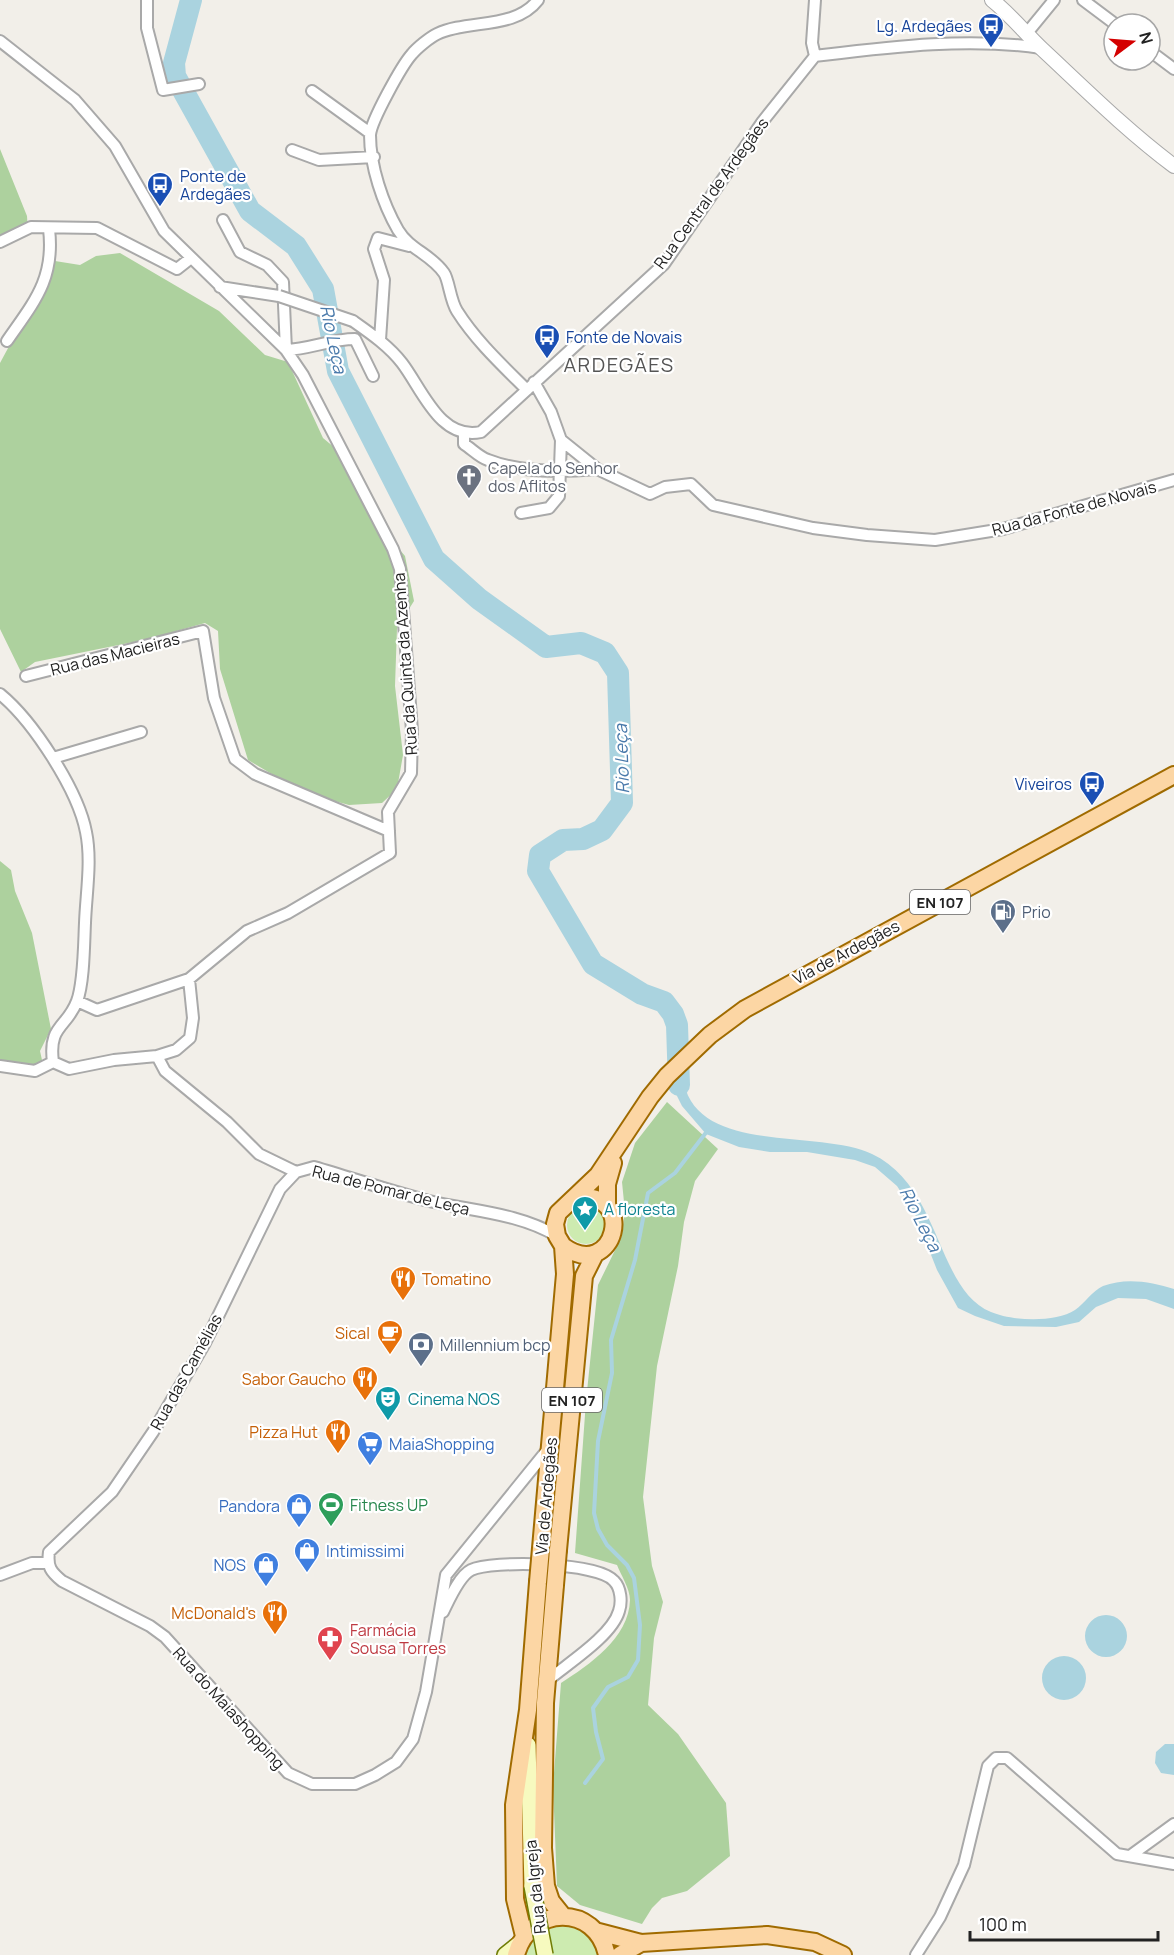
<svg xmlns="http://www.w3.org/2000/svg" width="1174" height="1955" font-family="Manrope,sans-serif">
  <style>
    .grass { fill: #cdebb0 }
    .forest { fill: #add19e }
    .water { fill: #aad3df }
    .lines { fill: none; stroke-linecap: round; stroke-linejoin: round }
    .stream { stroke: #aad3df; stroke-width: 4 }
    .river { stroke: #aad3df; stroke-width: 22 }
    .minor-casing { stroke: #a9a9a9; stroke-width: 14 }
    .tertiary-casing { stroke: #a9a9a9; stroke-width: 16 }
    .secondary-casing { stroke: #707d05; stroke-width: 18 }
    .primary-casing { stroke: #a06b00; stroke-width: 20 }
    .minor { stroke: #fff; stroke-width: 10 }
    .tertiary { stroke: #fff; stroke-width: 14 }
    .secondary { stroke: #f7fabf; stroke-width: 15 }
    .primary { stroke: #fcd6a4; stroke-width: 16 }
    .minor-bridge-casing { stroke: #a9a9a9; stroke-width: 14; stroke-linecap: butt }
    .secondary-bridge-casing { stroke: #707d05; stroke-width: 18; stroke-linecap: butt }
    .primary-bridge-casing { stroke: #a06b00; stroke-width: 20; stroke-linecap: butt }
    .minor-bridge { stroke: #fff; stroke-width: 10 }
    .secondary-bridge { stroke: #f7fabf; stroke-width: 15 }
    .primary-bridge { stroke: #fcd6a4; stroke-width: 16 }
    .labels { text-anchor: middle; dominant-baseline: central; stroke-width: 4.5; stroke-linejoin: round; paint-order: stroke }
    .shield { fill: #fff; stroke: #646464; stroke-width: 1.5 }
    .shield-label { font-size: 15px; font-weight: bold; fill: #222 }
    .transit-label { font-size: 16px; fill: #164399; stroke: #fff; text-anchor: end }
    .street-label { font-size: 16px; fill: #222; stroke: #fff }
    .worship-label { font-size: 16px; fill: #5b616d; stroke: #fff; text-anchor: start }
    .service-label { font-size: 16px; fill: #4e5e75; stroke: #fff; text-anchor: start }
    .culture-label { font-size: 16px; fill: #0d838f; stroke: #fff; text-anchor: start }
    .food-label { font-size: 16px; fill: #c56008; stroke: #fff; text-anchor: end }
    .shop-label { font-size: 16px; fill: #366cbe; stroke: #fff; text-anchor: start }
    .leisure-label { font-size: 16px; fill: #27864d; stroke: #fff; text-anchor: start }
    .health-label { font-size: 16px; fill: #be3a42; stroke: #fff; text-anchor: start }
    .water-label { font-size: 18px; font-style: italic; fill: #4a7aab; stroke: #fff }
    .quarter-label { font-size: 20px; letter-spacing: 1.5px; fill: #555; stroke: #fff }
  </style>
  <rect width="100%" height="100%" fill="#f2efe9"/>
  <path class="grass" d="M567 1225a19 19 0 1 1 38 0a19 19 0 1 1-38 0Z
    M557,1924C577,1925 593,1934 598,1955H525L536,1935Z"/>
  <path class="forest" d="M0,149L27,216L28,232L0,248Z
    M120,253L219,311L265,355L288,362L323,438L341,453L382,538L389,537L405,556L414,601L397,628L395,686L403,755L397,789L382,803L349,805L302,792L248,760L220,669L218,631L205,623L148,639L35,662L21,672L0,629V363L55,261L80,265L96,256Z
    M0,861L11,870L15,891L32,933L51,1029L40,1051L44,1069L0,1068Z
    M667,1102L718,1149L695,1181L684,1222L678,1266L657,1366L643,1497L652,1566L663,1602L654,1638L648,1705L678,1734L726,1803L730,1856L687,1891L662,1898L652,1908L642,1924L580,1905L557,1886L553,1786L561,1683C589,1665 629,1638 630,1600C630,1589 621,1575 617,1565L575,1553L586,1401L598,1285L621,1238L625,1212L622,1182L635,1143Z"/>
  <path class="water" d="M683,1061C683,1068 682,1076 684,1083C699,1155 820,1129 872,1154C942,1187 936,1290 991,1312C1012,1321 1055,1323 1075,1310C1085,1303 1092,1291 1103,1286C1126,1277 1152,1282 1174,1289V1309L1146,1299L1118,1298L1096,1307L1079,1322L1056,1327L1004,1326L975,1316L958,1308L937,1270L915,1214L897,1186L875,1167L855,1160L807,1152H770L739,1147L706,1134L682,1106L667,1076Z
    M1085 1636a21 21 0 1 1 42 0a21 21 0 1 1-42 0Z
    M1042 1678a22 22 0 1 1 44 0a22 22 0 1 1-44 0Z
    M1165,1744H1174V1775L1161,1773L1155,1763L1156,1752Z"/>
  <g class="lines">
    <path class="stream" d="M585,1783L603,1759L596,1732L593,1708L608,1687L628,1677L638,1660L640,1625L634,1578L627,1565L607,1545L598,1529L594,1513L598,1441L612,1373L611,1340L635,1260L648,1193L675,1173L708,1130"/>
    <path class="river" d="M191,0L174,63L175,76L250,211L296,246L323,289L338,371L434,559L479,599L546,647L581,643L605,653L618,673L622,803L602,830L583,839L563,840L540,855L538,871L593,964L642,994L664,1002L673,1014L677,1025L679,1085"/>
    <defs>
      <path id="minor" d="M147,0V28L163,90L199,84
        M1083,0L1115,24
        M1027,33L1054,0
        M0,41L75,100L115,146L164,231L286,350L303,375L393,549L400,569L412,731L411,773L388,812L390,853L288,913L247,931L189,979L97,1010L77,1001
        M1150,51L1174,69
        M815,56L812,43L815,0
        M312,91L370,133
        M292,150L319,160L374,157
        M223,220L240,252L267,265L283,282L286,350C310,349 331,339 355,339L373,376
        M0,242L31,227L97,228L177,269L191,258
        M220,287L279,296
        M353,321C370,333 389,346 402,363C422,389 440,441 481,432L664,264L763,121L815,56C890,47 967,37 1041,48
        M380,340L384,280L374,249L378,238L409,246
        M7,341C34,302 55,279 49,229
        M534,382L551,412L561,440L597,469L650,494L665,487L691,484L713,505L813,528L867,535L935,540L1003,529L1174,480
        M527,390C502,365 476,341 457,311C450,300 449,280 444,273C431,254 410,250 398,230C383,204 370,166 370,135C371,121 402,65 412,54C417,48 429,38 437,34C468,19 515,30 538,0
        M464,433V444C472,449 479,457 488,460C521,473 562,472 597,469
        M521,513L549,508L559,496L561,440
        M26,676L203,631L214,698L235,759L255,774L389,831
        M0,694C33,721 78,790 86,832C92,861 86,894 85,923C84,943 84,983 77,1001C67,1028 48,1025 53,1062
        M53,758L141,732
        M157,1056L165,1071L227,1122L259,1154L296,1172L314,1167C352,1178 390,1191 429,1201C471,1211 519,1213 557,1236
        M53,1062L69,1069L114,1060L157,1056L176,1050L190,1038L193,1018L189,979
        M0,1066L35,1071L53,1062
        M296,1172L280,1189L205,1343L153,1432L112,1492L49,1552C47,1567 51,1572 62,1581L150,1626L165,1637L288,1773L312,1784H355L375,1775L396,1762L413,1739L426,1692L446,1575L549,1448
        M0,1575L32,1563H48
        M443,1612C449,1600 459,1576 471,1570C492,1560 598,1562 614,1581C621,1588 622,1602 619,1611C612,1636 567,1664 547,1681
        M1130,1856L1174,1824
        M916,1955L940,1917L964,1865L988,1766L996,1758H1007L1117,1854L1174,1864"/>
      <path id="tertiary" d="M992,0C1011,15 1025,33 1042,49C1085,89 1126,130 1174,166"/>
      <path id="secondary" d="M528,1745L532,1886
        M505,1955L520,1943"/>
      <path id="primary" d="M607,1206V1184L613,1163
        M563,1246C615,1284 639,1188 575,1198
        M541,1548L565,1274L563,1246L557,1236L555,1224L558,1213L598,1175L650,1097L667,1076L710,1035L745,1009L1174,775
        M558,1550L584,1276L595,1254
        M555,1585L545,1703L543,1848L546,1886L551,1901L563,1916
        M595,1931L641,1943L767,1935L815,1942L843,1955
        M524,1936L515,1899L514,1805L528,1710L538,1582
        M516,1955C529,1905 596,1903 607,1955
        M620,1955L641,1943"/>
    </defs>
    <use href="#minor" class="minor-casing"/>
    <use href="#tertiary" class="tertiary-casing"/>
    <use href="#secondary" class="secondary-casing"/>
    <use href="#primary" class="primary-casing"/>
    <use href="#minor" class="minor"/>
    <use href="#tertiary" class="tertiary"/>
    <use href="#secondary" class="secondary"/>
    <use href="#primary" class="primary"/>
    <defs>
      <path id="minor-bridge" d="M279,296L353,321"/>
      <path id="secondary-bridge" d="M532,1886L545,1955"/>
      <path id="primary-bridge" d="M538,1582L541,1548
        M555,1585L558,1550"/>
    </defs>
    <use href="#minor-bridge" class="minor-bridge-casing"/>
    <use href="#secondary-bridge" class="secondary-bridge-casing"/>
    <use href="#primary-bridge" class="primary-bridge-casing"/>
    <use href="#minor-bridge" class="minor-bridge"/>
    <use href="#secondary-bridge" class="secondary-bridge"/>
    <use href="#primary-bridge" class="primary-bridge"/>
  </g>
  <defs>
    <symbol id="bus-pin" viewBox="-11 -11 22 30"><path d="M0 17L-7.5 6A9.5 9.5 0 1 1 7.5 6Z" fill="#1a4fb4" stroke="#fff"/><path d="M-5-6H5V4H4V6H2V4H-2V6H-4V4H-5ZM-3.5-4V0h7V-4ZM-3.5 1.2v1.5H-2V1.2ZM2 1.2v1.5H3.5V1.2Z" fill="#fff"/></symbol>
    <symbol id="church-pin" viewBox="-11 -11 22 30"><path d="M0 17L-7.5 6A9.5 9.5 0 1 1 7.5 6Z" fill="#6b7280" stroke="#fff"/><path d="M-1.2-6h2.4v3.5h3.3v2.4h-3.3V6h-2.4V-.1h-3.3v-2.4h3.3Z" fill="#fff"/></symbol>
    <symbol id="fuel-pin" viewBox="-11 -11 22 30"><path d="M0 17L-7.5 6A9.5 9.5 0 1 1 7.5 6Z" fill="#5c6f8a" stroke="#fff"/><path d="M-5.5-6h7V0h2V4h1.3V-2.5L3-4.5l.8-.8L6-3V5H2.5V1h-1V6h-7ZM-4.2-4.7v3.2H.2V-4.7Z" fill="#fff"/></symbol>
    <symbol id="sight-pin" viewBox="-11 -11 22 30"><path d="M0 17L-7.5 6A9.5 9.5 0 1 1 7.5 6Z" fill="#0f9aa8" stroke="#fff"/><path d="M0-6L1.8-2.2L6-1.7L2.9 1.2L3.7 5.4L0 3.3L-3.7 5.4L-2.9 1.2L-6-1.7L-1.8-2.2Z" fill="#fff"/></symbol>
    <symbol id="restaurant-pin" viewBox="-11 -11 22 30"><path d="M0 17L-7.5 6A9.5 9.5 0 1 1 7.5 6Z" fill="#e8710a" stroke="#fff"/><path d="M-5-6h1v4h1v-4h1v4h1v-4h1v5L-1.5 .5V6h-2V.5L-5-1ZM5-6V6H3V1.5H1.5Q1.5-4 5-6Z" fill="#fff"/></symbol>
    <symbol id="cafe-pin" viewBox="-11 -11 22 30"><path d="M0 17L-7.5 6A9.5 9.5 0 1 1 7.5 6Z" fill="#e8710a" stroke="#fff"/><path d="M-5.5-4.5H6V0H3Q3 3.5 0 3.5H-2.5Q-5.5 3.5-5.5 0ZM3-3.2v2h1.7v-2ZM-6 4.5H4V6H-6Z" fill="#fff"/></symbol>
    <symbol id="bank-pin" viewBox="-11 -11 22 30"><path d="M0 17L-7.5 6A9.5 9.5 0 1 1 7.5 6Z" fill="#5c6f8a" stroke="#fff"/><path d="M-6-4H6V4H-6ZM0-2.3a2.3 2.3 0 1 0 0 4.6a2.3 2.3 0 1 0 0-4.6Z" fill="#fff"/></symbol>
    <symbol id="theatre-pin" viewBox="-11 -11 22 30"><path d="M0 17L-7.5 6A9.5 9.5 0 1 1 7.5 6Z" fill="#0f9aa8" stroke="#fff"/><path d="M-5-5.5Q0-4 5-5.5V0Q5 5 0 6Q-5 5-5 0ZM-3.3-2.5H-1v1.5H-3.3ZM1-2.5H3.3v1.5H1ZM-2.8 1Q0 5.5 2.8 1Z" fill="#fff"/></symbol>
    <symbol id="supermarket-pin" viewBox="-11 -11 22 30"><path d="M0 17L-7.5 6A9.5 9.5 0 1 1 7.5 6Z" fill="#3f7fe0" stroke="#fff"/><path d="M-6-5.5h2.5l.6 2H6L4.5 2H-2.5L-4.4-4H-6ZM-1.5 3.2a1.3 1.3 0 1 0 .1 0ZM3 3.2a1.3 1.3 0 1 0 .1 0Z" fill="#fff"/></symbol>
    <symbol id="stadium-pin" viewBox="-11 -11 22 30"><path d="M0 17L-7.5 6A9.5 9.5 0 1 1 7.5 6Z" fill="#2e9e5b" stroke="#fff"/><path d="M0-5a6.5 5 0 1 0 0 10a6.5 5 0 1 0 0-10ZM-3.5-1.8h7v3.6h-7Z" fill="#fff"/></symbol>
    <symbol id="shop-pin" viewBox="-11 -11 22 30"><path d="M0 17L-7.5 6A9.5 9.5 0 1 1 7.5 6Z" fill="#3f7fe0" stroke="#fff"/><path d="M-5-2.5h2.3a2.7 3.5 0 0 1 5.4 0H5L5.5 6h-11ZM-1.5-2.5h3a1.5 2.3 0 0 0-3 0Z" fill="#fff"/></symbol>
    <symbol id="pharmacy-pin" viewBox="-11 -11 22 30"><path d="M0 17L-7.5 6A9.5 9.5 0 1 1 7.5 6Z" fill="#e0444e" stroke="#fff"/><path d="M-2-6h4v4h4v4h-4v4h-4v-4h-4v-4h4Z" fill="#fff"/></symbol>
  </defs>
  <g fill-rule="evenodd">
    <use href="#bus-pin" x="976" y="11" width="30" height="40"/>
    <use href="#bus-pin" x="145" y="170" width="30" height="40"/>
    <use href="#bus-pin" x="532" y="322" width="30" height="40"/>
    <use href="#church-pin" x="454" y="462" width="30" height="40"/>
    <use href="#bus-pin" x="1077" y="769" width="30" height="40"/>
    <use href="#fuel-pin" x="988" y="897" width="30" height="40"/>
    <use href="#sight-pin" x="570" y="1194" width="30" height="40"/>
    <use href="#restaurant-pin" x="388" y="1264" width="30" height="40"/>
    <use href="#cafe-pin" x="375" y="1318" width="30" height="40"/>
    <use href="#bank-pin" x="406" y="1330" width="30" height="40"/>
    <use href="#restaurant-pin" x="350" y="1364" width="30" height="40"/>
    <use href="#theatre-pin" x="373" y="1384" width="30" height="40"/>
    <use href="#restaurant-pin" x="323" y="1417" width="30" height="40"/>
    <use href="#supermarket-pin" x="355" y="1429" width="30" height="40"/>
    <use href="#stadium-pin" x="316" y="1490" width="30" height="40"/>
    <use href="#shop-pin" x="284" y="1491" width="30" height="40"/>
    <use href="#shop-pin" x="292" y="1536" width="30" height="40"/>
    <use href="#shop-pin" x="251" y="1550" width="30" height="40"/>
    <use href="#restaurant-pin" x="260" y="1598" width="30" height="40"/>
    <use href="#pharmacy-pin" x="315" y="1624" width="30" height="40"/>
  </g>
  <g class="labels">
    <g class="shield">
      <rect x="910" y="890" width="60" height="24" rx="4.5"/>
      <rect x="542" y="1388" width="60" height="24" rx="4.5"/>
    </g>
    <g class="shield-label">
      <text x="940" y="902">EN 107</text>
      <text x="572" y="1400">EN 107</text>
    </g>
    <g class="transit-label">
      <text x="972" y="26">Lg. Ardegães</text>
      <text x="180" y="176" text-anchor="start">Ponte de<tspan x="180" dy="18">Ardegães</tspan></text>
      <text x="566" y="337" text-anchor="start">Fonte de Novais</text>
      <text x="1072" y="784">Viveiros</text>
    </g>
    <g class="street-label">
      <text transform="translate(711 193) rotate(-54)">Rua Central de Ardegães</text>
      <text transform="translate(1074 508) rotate(-15)">Rua da Fonte de Novais</text>
      <text transform="translate(115 654) rotate(-14)">Rua das Macieiras</text>
      <text transform="translate(405 664) rotate(-94)">Rua da Quinta da Azenha</text>
      <text transform="translate(846 952) rotate(-28)">Via de Ardegães</text>
      <text transform="translate(391 1190) rotate(14)">Rua de Pomar de Leça</text>
      <text transform="translate(186 1372) rotate(-61)">Rua das Camélias</text>
      <text transform="translate(546 1496) rotate(-85)">Via de Ardegães</text>
      <text transform="translate(229 1708) rotate(48)">Rua do Maiashopping</text>
      <text transform="translate(535 1887) rotate(-96)">Rua da Igreja</text>
    </g>
    <g class="worship-label">
      <text x="488" y="468">Capela do Senhor<tspan x="488" dy="18">dos Aflitos</tspan></text>
    </g>
    <g class="service-label">
      <text x="1022" y="912">Prio</text>
      <text x="440" y="1345">Millennium bcp</text>
    </g>
    <g class="culture-label">
      <text x="604" y="1209">A floresta</text>
      <text x="408" y="1399">Cinema NOS</text>
    </g>
    <g class="food-label">
      <text x="422" y="1279" text-anchor="start">Tomatino</text>
      <text x="370" y="1333">Sical</text>
      <text x="346" y="1379">Sabor Gaucho</text>
      <text x="318" y="1432">Pizza Hut</text>
      <text x="256" y="1613">McDonald's</text>
    </g>
    <g class="shop-label">
      <text x="389" y="1444">MaiaShopping</text>
      <text x="280" y="1506" text-anchor="end">Pandora</text>
      <text x="326" y="1551">Intimissimi</text>
      <text x="246" y="1565" text-anchor="end">NOS</text>
    </g>
    <g class="leisure-label">
      <text x="350" y="1505">Fitness UP</text>
    </g>
    <g class="health-label">
      <text x="350" y="1630">Farmácia<tspan x="350" dy="18">Sousa Torres</tspan></text>
    </g>
    <g class="water-label">
      <text transform="translate(334 339) rotate(78)">Rio Leça</text>
      <text transform="translate(621 759) rotate(-92)">Rio Leça</text>
      <text transform="translate(921 1219) rotate(63)">Rio Leça</text>
    </g>
    <g class="quarter-label">
      <text x="619" y="364">ARDEGÃES</text>
    </g>
  </g>
  <g transform="translate(1132 42) rotate(74)"><circle r="28" fill="#ffffff" stroke="#a7a7a7" stroke-width="1.5"/>
  <path d="M0-4.5L10 22L0 15L-10 22Z" fill="#d40000"/>
  <text y="-9" font-size="16" font-weight="bold" text-anchor="middle" fill="#222222">N</text>
  </g>
  <path d="M970 1931v9h188v-9" fill="none" stroke="#222222" stroke-width="3"/>
  <text x="979" y="1931" font-size="18" fill="#222222" stroke="#ffffff" stroke-width="4.5" paint-order="stroke">100 m</text>
</svg>
